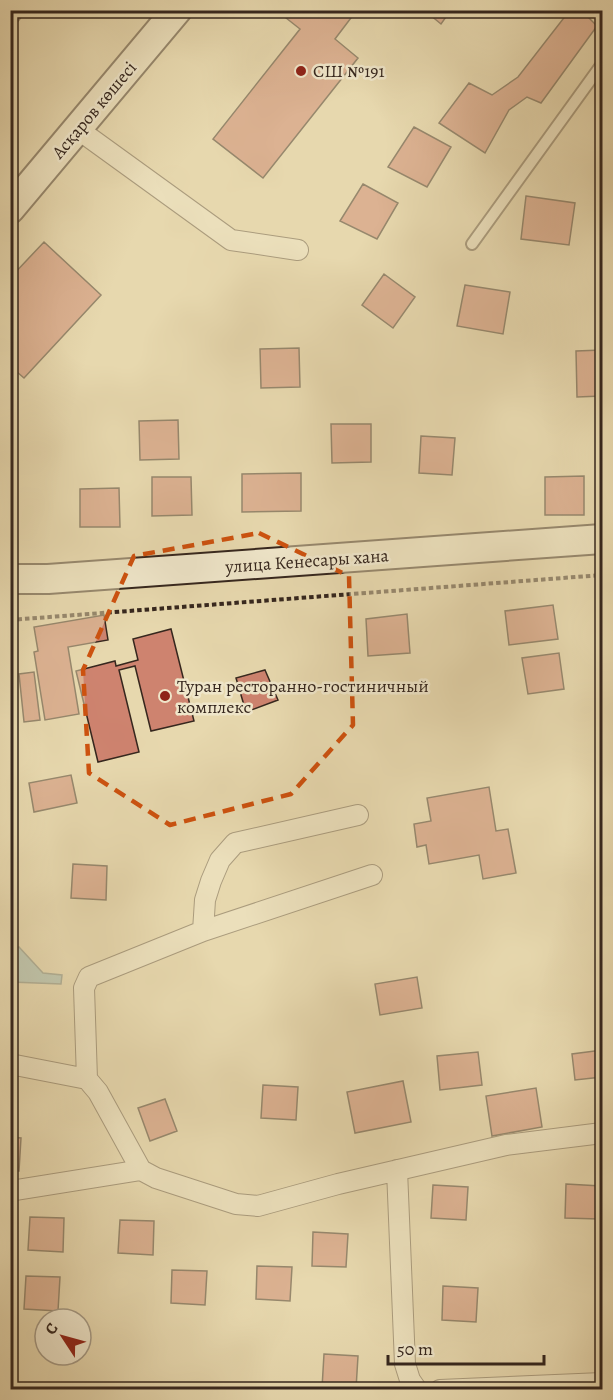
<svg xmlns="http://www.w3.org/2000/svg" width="613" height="1400" font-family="Alegreya,serif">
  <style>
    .water { fill: #9ab8b3; stroke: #727e77; stroke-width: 1.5 }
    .building { fill: #ce836f; stroke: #36271e; stroke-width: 1.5 }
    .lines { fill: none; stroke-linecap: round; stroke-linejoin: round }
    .lane-casing { stroke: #625342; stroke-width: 14 }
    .street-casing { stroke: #625342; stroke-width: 22 }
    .secondary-casing { stroke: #36271e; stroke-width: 32 }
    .path { stroke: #36271e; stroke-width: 4; stroke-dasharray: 4.5 3; stroke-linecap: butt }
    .lane { stroke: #efe6ca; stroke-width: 10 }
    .street { stroke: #efe6ca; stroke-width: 20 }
    .secondary { stroke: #efe6ca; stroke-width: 28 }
    .marked { fill: none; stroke: #cd520f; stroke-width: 4.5; stroke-dasharray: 12 8; stroke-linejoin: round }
    .poi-dot { fill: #8f2418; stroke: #efe6ca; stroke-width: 2 }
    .labels { text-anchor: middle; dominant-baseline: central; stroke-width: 5; stroke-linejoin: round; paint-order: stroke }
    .poi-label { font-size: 18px; fill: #36271e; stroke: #efe6ca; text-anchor: start }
    .street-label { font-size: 18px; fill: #36271e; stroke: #efe6ca }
  </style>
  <rect width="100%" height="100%" fill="#e7d8ae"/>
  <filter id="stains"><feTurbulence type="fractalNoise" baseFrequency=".00333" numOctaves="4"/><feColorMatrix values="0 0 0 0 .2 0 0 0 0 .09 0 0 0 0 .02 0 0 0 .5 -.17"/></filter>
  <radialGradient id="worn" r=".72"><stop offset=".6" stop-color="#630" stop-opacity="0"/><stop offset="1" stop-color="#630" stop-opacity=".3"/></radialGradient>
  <path class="water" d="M19,947L43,973L62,975L61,984L11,982V950Z"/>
  <path class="building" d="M10,10H27L11,30H10Z
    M276,10H357L335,39L358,58L263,178L213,139L300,29Z
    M424,10H451L441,24Z
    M570,10H581L597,26L541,103L527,97L509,110L485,153L439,123L469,83L492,95L518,77Z
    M414,127L451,147L427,187L388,167Z
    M363,184L398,203L377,239L340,221Z
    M526,196L575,203L569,245L521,239Z
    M44,242L101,295L24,378L10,366V278Z
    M384,274L415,297L393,328L362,305Z
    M465,285L510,292L503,334L457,326Z
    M299,348L300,387L261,388L260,349Z
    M602,350V396L577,397L576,351Z
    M10,372H15L11,529H10Z
    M178,420L179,459L140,460L139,421Z
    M331,424H371V462L332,463Z
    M421,436L455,438L452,475L419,473Z
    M301,473V511L242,512V474Z
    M584,476V515H545V477Z
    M152,477H191L192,515L152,516Z
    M119,488L120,527H80V489Z
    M553,605L558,639L509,645L505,611Z
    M407,614L410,653L368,656L366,619Z
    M104,615L108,640L68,647L79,714L45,720L34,652L38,651L34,627Z
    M171,629L194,721L151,731L135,666L119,670L139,752L98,762L76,671L115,661L116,666L138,660L133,639Z
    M559,653L564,689L528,694L522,658Z
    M265,670L278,700L246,712L236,678Z
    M34,672L40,720L24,722L19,674Z
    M71,775L77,803L34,812L29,783Z
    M489,787L496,831L508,829L516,873L483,879L479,855L429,864L426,845L417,847L414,824L431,821L427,798Z
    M73,864L107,866L106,900L71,898Z
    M417,977L422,1008L380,1015L375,984Z
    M602,1050V1077L575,1080L572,1054Z
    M478,1052L482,1085L440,1090L437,1056Z
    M403,1081L411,1122L355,1133L347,1092Z
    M263,1085L298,1087L296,1120L261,1118Z
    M536,1088L542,1127L492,1136L486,1096Z
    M165,1099L177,1131L150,1141L138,1108Z
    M10,1137L21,1138L19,1171H10Z
    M566,1184L601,1186L599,1219L565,1218Z
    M433,1185L468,1187L466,1220L431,1218Z
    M30,1217L64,1218L63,1252L28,1250Z
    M120,1220L154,1221L153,1255L118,1253Z
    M313,1232L348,1234L346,1267L312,1266Z
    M257,1266L292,1267L290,1301L256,1299Z
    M172,1270L207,1271L205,1305L171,1303Z
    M26,1276L60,1277L58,1311L24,1309Z
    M443,1286L478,1288L476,1322L442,1320Z
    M324,1354L358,1356L356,1389L322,1388Z"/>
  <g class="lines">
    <defs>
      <path id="lane" d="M472,244L602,64"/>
      <path id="street" d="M79,130L231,240L298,250
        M203,931L205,900L211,881L220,860L235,843L358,815
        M10,1064L87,1079L98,1092L141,1170L156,1178L236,1204L258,1206L338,1184L506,1145L602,1133
        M87,1079L84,988L89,977L203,931L372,875
        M397,1170L405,1364L410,1380L417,1390
        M10,1191L141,1170
        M440,1390L602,1383"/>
      <path id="secondary" d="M10,209L177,10
        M10,579H48L602,539"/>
    </defs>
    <use href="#lane" class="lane-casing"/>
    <use href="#street" class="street-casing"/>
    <use href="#secondary" class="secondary-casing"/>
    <path class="path" d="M10,620L602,575"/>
    <use href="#lane" class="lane"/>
    <use href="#street" class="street"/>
    <use href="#secondary" class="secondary"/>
  </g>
  <path d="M0 0H613V1400H0ZM259,533L349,576L353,725L291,794L170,825L89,773L83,670L134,556Z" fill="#e7d8ae" fill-opacity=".55" fill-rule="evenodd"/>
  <path class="marked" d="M259,533L349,576L353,725L291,794L170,825L89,773L83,670L134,556Z"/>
  <g class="poi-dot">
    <circle cx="301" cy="71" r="6"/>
    <circle cx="165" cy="696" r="6"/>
  </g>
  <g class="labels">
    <g class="poi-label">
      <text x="313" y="71">СШ №191</text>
      <text x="177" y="686">Туран ресторанно-гостиничный<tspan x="177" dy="21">комплекс</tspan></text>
    </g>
    <g class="street-label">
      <text transform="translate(94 110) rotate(-50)">Асқаров көшесі</text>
      <text transform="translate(307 561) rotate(-4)">улица Кенесары хана</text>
    </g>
  </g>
  <rect width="613" height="1400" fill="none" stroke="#e7d8ae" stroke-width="36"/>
  <rect x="12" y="12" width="589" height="1376" fill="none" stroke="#36271e" stroke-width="3"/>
  <rect x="18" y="18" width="577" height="1364" fill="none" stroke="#36271e" stroke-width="1.5"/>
  <g transform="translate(63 1337) rotate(306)"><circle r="28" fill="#efe6ca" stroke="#a59a85" stroke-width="1.5"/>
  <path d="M0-4.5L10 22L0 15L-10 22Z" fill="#8f2418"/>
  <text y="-9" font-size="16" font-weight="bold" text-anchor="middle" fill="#36271e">С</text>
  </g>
  <path d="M388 1355v9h156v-9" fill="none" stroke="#36271e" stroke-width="3"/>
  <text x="397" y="1355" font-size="18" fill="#36271e" stroke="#efe6ca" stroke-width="4.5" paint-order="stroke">50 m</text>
  <rect width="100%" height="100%" filter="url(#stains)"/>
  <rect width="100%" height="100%" fill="url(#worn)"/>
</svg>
